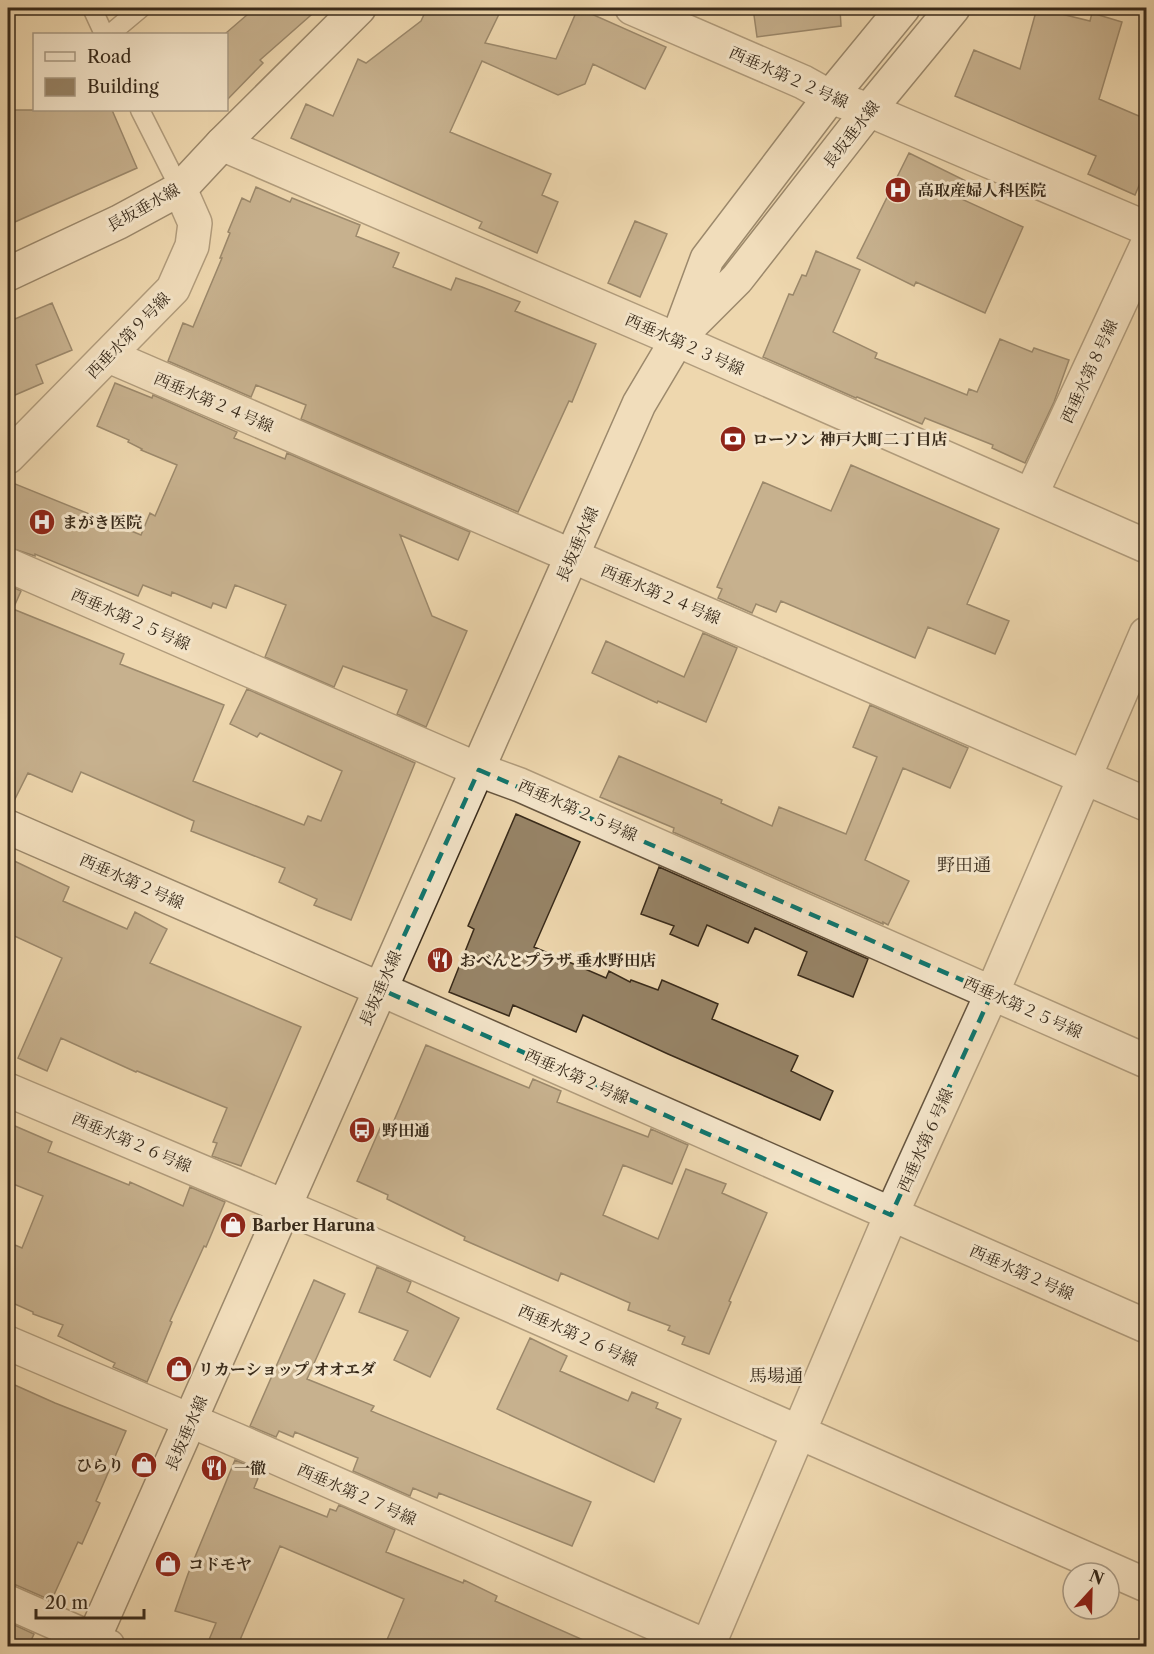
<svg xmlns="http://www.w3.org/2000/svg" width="1154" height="1654" font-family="'Libre Caslon Text','Noto Serif JP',serif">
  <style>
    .building { fill: #978467; stroke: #382a1a; stroke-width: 1.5 }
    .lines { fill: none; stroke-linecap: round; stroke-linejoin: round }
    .lane-casing { stroke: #66553f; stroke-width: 21 }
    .street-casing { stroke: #66553f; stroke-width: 36 }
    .secondary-casing { stroke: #382a1a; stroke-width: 36 }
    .lane { stroke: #f4e5ca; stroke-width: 18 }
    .street { stroke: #f4e5ca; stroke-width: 33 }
    .secondary { stroke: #f4e5ca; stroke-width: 33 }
    .marked { fill: none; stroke: #0f766e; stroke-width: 4.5; stroke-dasharray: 12 8; stroke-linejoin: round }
    .labels { text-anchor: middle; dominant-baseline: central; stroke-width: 6; stroke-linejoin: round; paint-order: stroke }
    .street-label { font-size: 16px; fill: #382a1a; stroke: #f4e5ca }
    .poi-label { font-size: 16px; font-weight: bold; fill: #382a1a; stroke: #f4e5ca; text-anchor: start }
    .neighbourhood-label { font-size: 18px; fill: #382a1a; stroke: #f4e5ca }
  </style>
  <rect width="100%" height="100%" fill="#eed7ae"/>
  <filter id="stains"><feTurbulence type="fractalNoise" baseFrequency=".00333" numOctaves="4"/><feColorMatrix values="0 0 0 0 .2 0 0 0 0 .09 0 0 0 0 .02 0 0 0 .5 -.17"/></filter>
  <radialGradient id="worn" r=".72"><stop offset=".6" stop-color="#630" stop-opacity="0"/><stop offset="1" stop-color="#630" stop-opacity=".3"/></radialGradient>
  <path class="building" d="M255,8H319L260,60L263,63L226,101V33Z
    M427,8H502L485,43L556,59L578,8L666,47L645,89L593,64L585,84L558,95L482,61L450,132L551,174L542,195L558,202L537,253L479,228L482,222L291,138L306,104L333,116L358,59L366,63L421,21Z
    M753,8H840L841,26L757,37Z
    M1037,8L1090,21L1092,13L1122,22L1099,99L1146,119V169L1135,195L1088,174L1096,156L955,96L974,50L1020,69Z
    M8,110H112L137,168L8,225Z
    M909,153L966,181L957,197L1023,227L985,313L916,282L914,286L857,258Z
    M256,187L290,202L292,198L360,225L356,236L399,253L393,267L451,290L456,278L482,287L520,302L515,311L596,344L572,402L569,401L518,512L301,419L306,405L256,385L251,397L168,361L183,323L193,327L222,258H220L230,233L228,232L242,198L250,202Z
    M635,221L667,234L640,297L608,283Z
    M816,251L860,270L833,332L877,353L875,358L967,395L969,389L977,392L1000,339L1032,352L1034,348L1069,360L1054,402L1025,463L992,448L993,445L925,418L922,424L857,397L856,398L763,357L789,294L793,295L802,275L806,276Z
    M8,301L15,319L52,303L72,350L36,365L43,383L8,398Z
    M115,383L152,398L153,395L237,432L234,438L285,459L287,453L470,532L458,560L400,535L432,616L467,631L426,727L397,714L407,690L343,666L334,687L265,657L286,605L235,585L226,608L213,603L211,608L172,592L171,596L143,585L138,596L35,554V556L8,547V481L141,535L150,513L155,516L177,465L141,450L142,449L128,442L129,440L97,426Z
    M851,465L999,529L967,604L1009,621L995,654L928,627L915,658L781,601L776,612L756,604L752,613L718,598L722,589L717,587L763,482L831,511Z
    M8,585L21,591L13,609L124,654L120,664L224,705L193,781L304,825L308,816L321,821L342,771L260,733L257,737L230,724L247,689L415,763L351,920L314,905L317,899L279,882L285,868L191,831L194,821L81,772L72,792L28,773L10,809H8Z
    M703,633L737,648L706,722L658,701L657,703L592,673L606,641L684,677Z
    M870,705L968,748L950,788L903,768L865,860L909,881L888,925L883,922V924L673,832L674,828L600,797L619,756L722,800L721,803L772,826L779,807L846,834L877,757L853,747Z
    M516,814L580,842L534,947L606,978L609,971L630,982L631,980L658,990L662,980L718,1004L712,1019L798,1056L791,1071L833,1091L820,1120L668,1054L583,1015L576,1032L513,1005L509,1016L449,992L474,929L468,926Z
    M8,858L69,887L63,901L127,929L135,912L167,929L150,963L301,1027L241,1166L212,1156L217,1143L213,1142L227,1108L137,1071L136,1072L61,1038L47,1071L18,1058L62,958L8,933Z
    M659,867L868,959L853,997L798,975L807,952L755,928L748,943L707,925L698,946L670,934L674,926L641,914Z
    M426,1045L529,1088L533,1079L561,1091L557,1102L648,1137L651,1129L688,1145L672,1184L623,1165L603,1215L658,1239L686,1169L726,1184L722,1193L767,1213L729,1301L731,1302L709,1354L682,1344L685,1337L668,1330L670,1326L628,1310L630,1303L561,1273L558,1281L464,1240L465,1237L387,1199L388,1195L357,1181L381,1126L390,1130Z
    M8,1123L52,1142L48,1152L129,1185L130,1182L183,1206L190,1187L225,1202L206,1247L204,1246L170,1321L172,1322L147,1382L113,1367L115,1363L58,1336L63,1325L33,1314V1312L8,1301V1262L15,1245L22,1248L43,1196L8,1182Z
    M377,1267L411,1282L407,1292L459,1318L430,1377L394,1360L408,1331L359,1312Z
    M314,1280L345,1294L307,1379L374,1406L371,1411L591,1502L572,1546L439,1493L437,1498L413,1488L410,1496L353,1471L358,1458L295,1432L293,1437L279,1431L276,1437L250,1426Z
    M530,1338L567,1356L560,1371L628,1401L632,1392L658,1403L656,1408L681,1419L654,1482L497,1409Z
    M8,1382L55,1403L126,1431L96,1501L100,1503L82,1544L78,1542L53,1597L50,1595L48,1599L16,1585L8,1584Z
    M235,1460L261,1471L254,1488L327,1517L330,1509L336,1511L339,1505L395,1530L386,1552L463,1583L464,1580L497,1596L495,1601L599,1647H384L404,1599L280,1546L237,1647H206L216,1623L175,1611L188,1574Z
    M8,1622L34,1634L28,1647H8Z"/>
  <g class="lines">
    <defs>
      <path id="lane" d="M92,8L104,34
        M110,34L141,8
        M140,110L180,189"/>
      <path id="street" d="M632,8L803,82L830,97L869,110L1146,228
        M222,144L677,340L1146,546
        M109,356L1146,804
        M8,457L173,289L192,246L195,223L180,189
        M1031,495L1146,247
        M8,565L479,770L520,785L1146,1061
        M380,989L1146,1326
        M8,1090L328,1225L1146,1585
        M8,1343L236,1440L706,1646
        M8,1602L108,1646
        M708,1646L891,1215L992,993L1146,634"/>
      <path id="secondary" d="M8,274L119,222L180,189L222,144L359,8
        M684,332L737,279L869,110L953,8
        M8,827L380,989
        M88,1646L93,1640L639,404L677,340L707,259L830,97L903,8"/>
    </defs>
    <use href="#lane" class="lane-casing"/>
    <use href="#street" class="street-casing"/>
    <use href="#secondary" class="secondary-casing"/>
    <use href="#lane" class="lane"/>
    <use href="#street" class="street"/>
    <use href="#secondary" class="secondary"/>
  </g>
  <path d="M0 0H1154V1654H0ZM479,770L992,993L891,1215L380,989Z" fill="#eed7ae" fill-opacity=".55" fill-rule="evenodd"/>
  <path class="marked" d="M479,770L992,993L891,1215L380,989Z"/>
  <defs>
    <symbol id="hospital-disc" viewBox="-11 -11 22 22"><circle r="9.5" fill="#8f2418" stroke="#f4e5ca"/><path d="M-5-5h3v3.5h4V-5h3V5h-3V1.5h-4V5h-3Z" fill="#fff"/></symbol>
    <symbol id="bank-disc" viewBox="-11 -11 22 22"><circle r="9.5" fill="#8f2418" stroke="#f4e5ca"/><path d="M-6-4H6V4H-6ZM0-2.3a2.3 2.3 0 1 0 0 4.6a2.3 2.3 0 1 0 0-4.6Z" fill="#fff"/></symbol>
    <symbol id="restaurant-disc" viewBox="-11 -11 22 22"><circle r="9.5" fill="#8f2418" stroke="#f4e5ca"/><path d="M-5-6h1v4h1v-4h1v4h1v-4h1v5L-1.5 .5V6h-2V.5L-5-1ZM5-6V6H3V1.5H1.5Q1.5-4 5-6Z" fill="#fff"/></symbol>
    <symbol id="bus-disc" viewBox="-11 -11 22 22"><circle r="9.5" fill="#8f2418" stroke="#f4e5ca"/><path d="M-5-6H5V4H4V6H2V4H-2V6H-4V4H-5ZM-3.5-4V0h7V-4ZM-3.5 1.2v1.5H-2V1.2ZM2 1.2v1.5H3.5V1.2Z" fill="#fff"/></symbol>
    <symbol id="shop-disc" viewBox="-11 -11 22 22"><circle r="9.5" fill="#8f2418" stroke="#f4e5ca"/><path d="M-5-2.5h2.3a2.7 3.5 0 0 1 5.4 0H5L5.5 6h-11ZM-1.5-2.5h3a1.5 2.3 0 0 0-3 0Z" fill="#fff"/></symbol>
  </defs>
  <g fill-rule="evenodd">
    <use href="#hospital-disc" x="883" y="175" width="30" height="30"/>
    <use href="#bank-disc" x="718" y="424" width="30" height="30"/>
    <use href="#hospital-disc" x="27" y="507" width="30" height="30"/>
    <use href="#restaurant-disc" x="425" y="945" width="30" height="30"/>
    <use href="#bus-disc" x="347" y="1115" width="30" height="30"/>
    <use href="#shop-disc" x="218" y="1210" width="30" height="30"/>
    <use href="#shop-disc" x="164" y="1354" width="30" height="30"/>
    <use href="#shop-disc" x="129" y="1450" width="30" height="30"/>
    <use href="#restaurant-disc" x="199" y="1453" width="30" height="30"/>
    <use href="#shop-disc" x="153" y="1549" width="30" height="30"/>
  </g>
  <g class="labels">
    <g class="street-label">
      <text transform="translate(789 77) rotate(24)">西垂水第２２号線</text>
      <text transform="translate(851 134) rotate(-52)">長坂垂水線</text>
      <text transform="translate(143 207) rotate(-29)">長坂垂水線</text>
      <text transform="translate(128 335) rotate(-46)">西垂水第９号線</text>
      <text transform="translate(685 344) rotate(24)">西垂水第２３号線</text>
      <text transform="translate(1089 371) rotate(-65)">西垂水第８号線</text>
      <text transform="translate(214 402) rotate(23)">西垂水第２４号線</text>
      <text transform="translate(577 544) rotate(-66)">長坂垂水線</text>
      <text transform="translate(661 594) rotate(23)">西垂水第２４号線</text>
      <text transform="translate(131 619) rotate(24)">西垂水第２５号線</text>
      <text transform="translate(578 810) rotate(24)">西垂水第２５号線</text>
      <text transform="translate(132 881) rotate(24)">西垂水第２号線</text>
      <text transform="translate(380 988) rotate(-66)">長坂垂水線</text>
      <text transform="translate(1023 1007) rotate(24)">西垂水第２５号線</text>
      <text transform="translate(577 1076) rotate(24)">西垂水第２号線</text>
      <text transform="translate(925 1140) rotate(-66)">西垂水第６号線</text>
      <text transform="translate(132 1142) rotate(23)">西垂水第２６号線</text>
      <text transform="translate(1022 1272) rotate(24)">西垂水第２号線</text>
      <text transform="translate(578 1335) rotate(24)">西垂水第２６号線</text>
      <text transform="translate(186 1433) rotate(-66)">長坂垂水線</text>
      <text transform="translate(357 1494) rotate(24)">西垂水第２７号線</text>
    </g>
    <g class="poi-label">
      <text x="918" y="190">高取産婦人科医院</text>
      <text x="752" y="439">ローソン 神戸大町二丁目店</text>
      <text x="62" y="522">まがき医院</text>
      <text x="460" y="960">おべんとプラザ 垂水野田店</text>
      <text x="382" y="1130">野田通</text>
      <text x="252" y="1225">Barber Haruna</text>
      <text x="198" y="1369">リカーショップ オオエダ</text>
      <text x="124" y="1465" text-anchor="end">ひらり</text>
      <text x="234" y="1468">一徹</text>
      <text x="188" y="1564">コドモヤ</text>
    </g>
    <g class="neighbourhood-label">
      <text x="964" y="865">野田通</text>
      <text x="776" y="1376">馬場通</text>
    </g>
  </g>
  <rect width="1154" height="1654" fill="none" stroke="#eed7ae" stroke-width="30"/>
  <rect x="9" y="9" width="1136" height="1636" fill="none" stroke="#382a1a" stroke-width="3"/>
  <rect x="15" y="15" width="1124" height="1624" fill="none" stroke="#382a1a" stroke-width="1.5"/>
  <rect x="33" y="33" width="195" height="78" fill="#f4e5ca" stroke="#a99a84" stroke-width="1.5"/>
  <rect x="45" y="52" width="30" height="9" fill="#f4e5ca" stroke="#a99a84" stroke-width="1.5"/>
  <text x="87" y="63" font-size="18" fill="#382a1a">Road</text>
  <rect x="45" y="78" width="30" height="18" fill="#978467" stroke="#a99a84" stroke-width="1.5"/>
  <text x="87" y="93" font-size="18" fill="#382a1a">Building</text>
  <g transform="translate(1091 1591) rotate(22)"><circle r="28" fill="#f4e5ca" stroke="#a99a84" stroke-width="1.5"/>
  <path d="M0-4.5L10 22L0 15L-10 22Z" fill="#8f2418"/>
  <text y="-9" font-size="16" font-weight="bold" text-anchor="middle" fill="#382a1a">N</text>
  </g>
  <path d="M36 1609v9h108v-9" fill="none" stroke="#382a1a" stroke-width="3"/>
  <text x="45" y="1609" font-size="18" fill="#382a1a" stroke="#f4e5ca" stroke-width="4.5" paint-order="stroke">20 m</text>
  <rect width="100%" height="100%" filter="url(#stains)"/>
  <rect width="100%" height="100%" fill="url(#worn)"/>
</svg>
